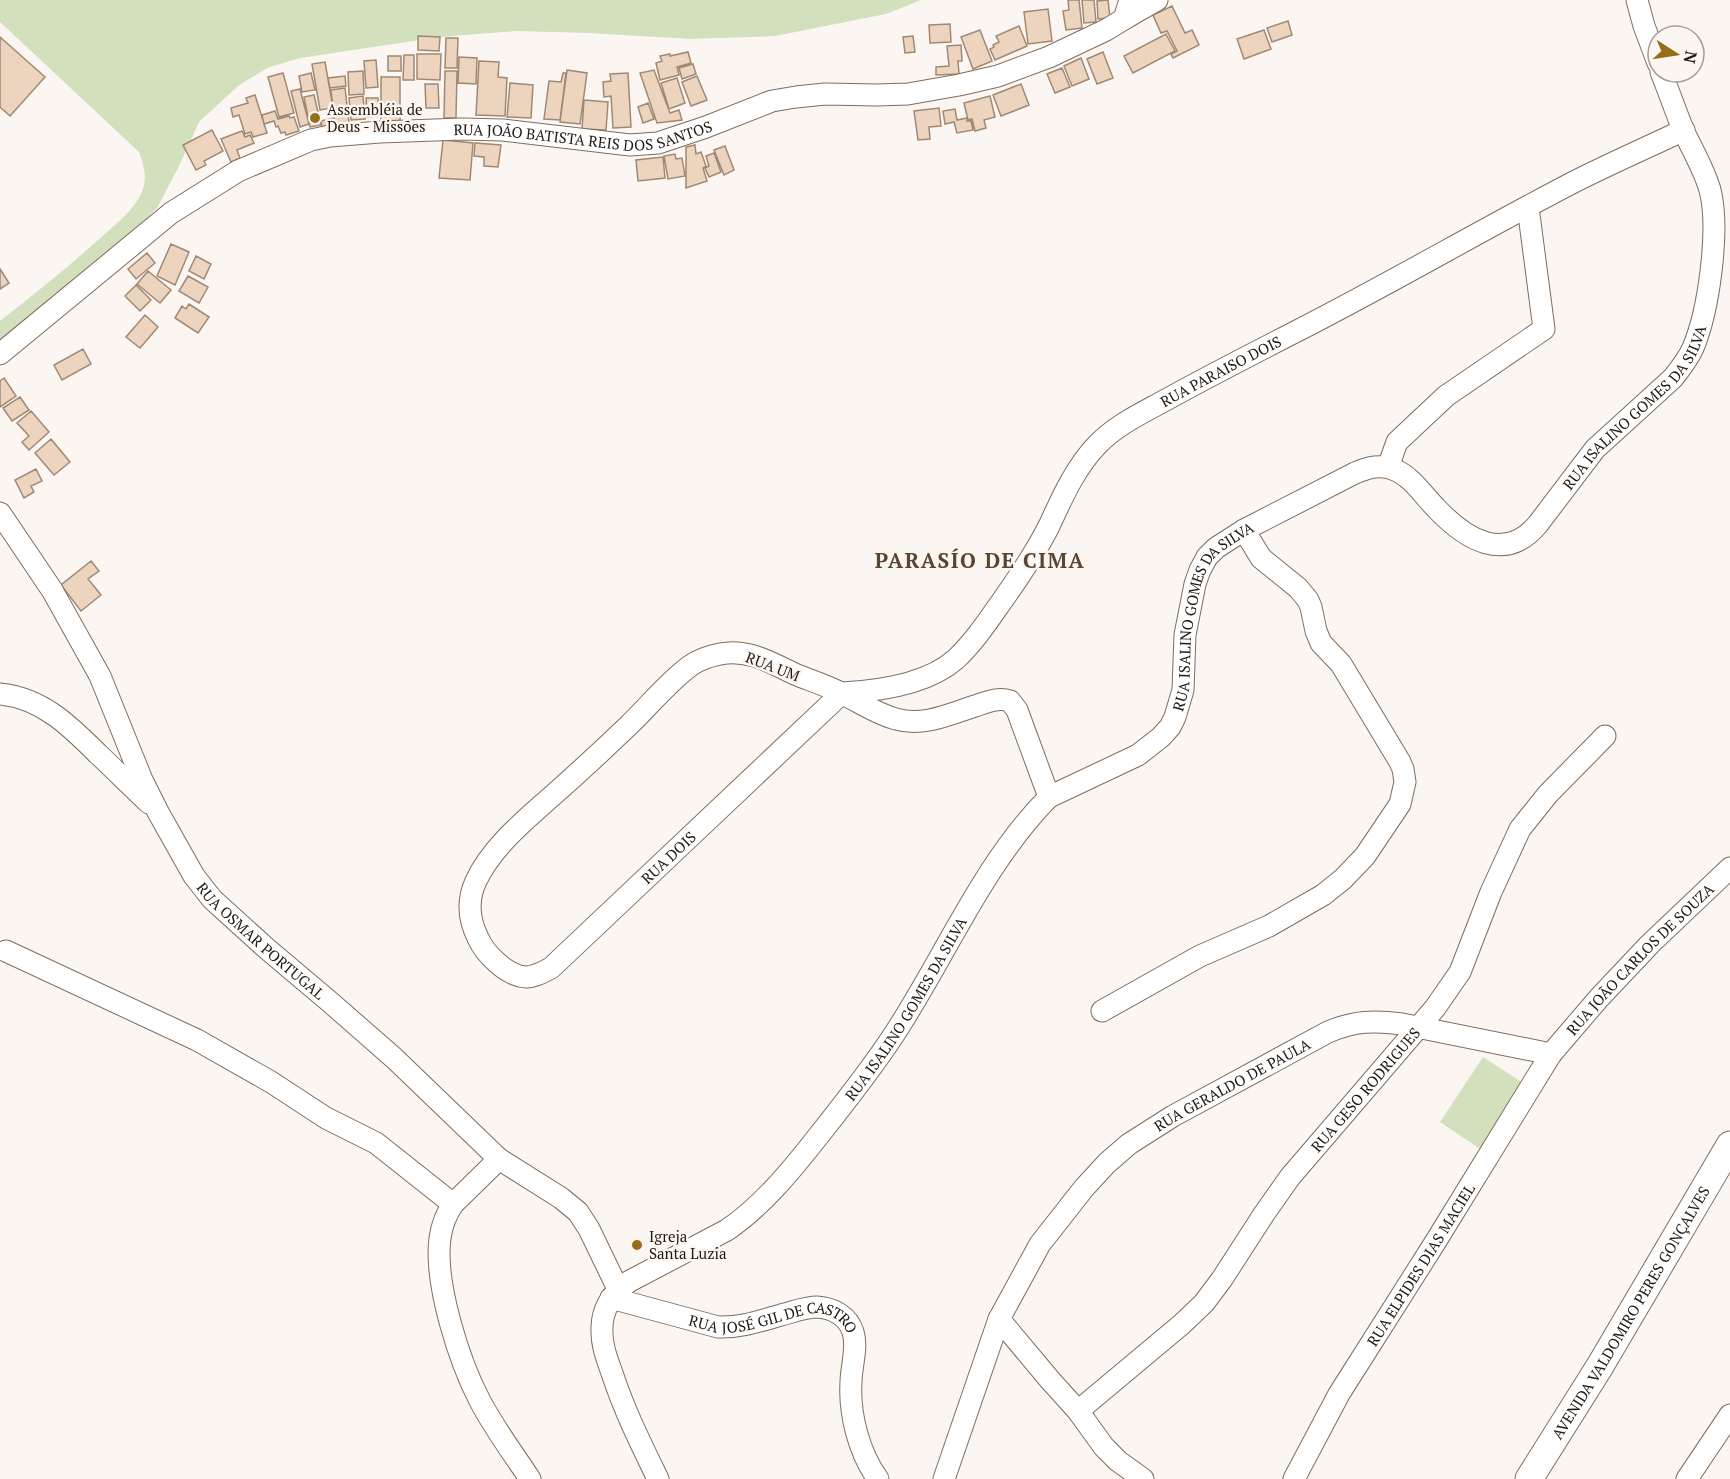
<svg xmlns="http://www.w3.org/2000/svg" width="1730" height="1479" font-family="'PT Serif',serif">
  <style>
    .green { fill: #d2e0be }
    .building { fill: #ecd4be; stroke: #a08974; stroke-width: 1.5 }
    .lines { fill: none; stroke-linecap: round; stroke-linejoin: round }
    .minor-casing { stroke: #826c58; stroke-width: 23 }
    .tertiary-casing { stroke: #826c58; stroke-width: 29 }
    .minor { stroke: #fff; stroke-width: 21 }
    .tertiary { stroke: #fff; stroke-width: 27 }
    .poi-dot { fill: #966e19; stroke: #fbf6f2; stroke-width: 2 }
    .labels { text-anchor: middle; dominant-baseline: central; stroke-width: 5; stroke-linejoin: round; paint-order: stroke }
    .poi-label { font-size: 15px; fill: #221911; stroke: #fbf6f2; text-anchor: start }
    .street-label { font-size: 15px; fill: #221911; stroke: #fbf6f2 }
    .district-label { font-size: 21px; font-weight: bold; letter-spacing: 1.5px; fill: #594532; stroke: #fbf6f2 }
  </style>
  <rect width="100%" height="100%" fill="#fbf6f2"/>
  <path class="green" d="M0,0H921L886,14L775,36L690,39L590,33L516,31L440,37L300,58L267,68L238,86L199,122L178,168L157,208L121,244L0,344V321C36,293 72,264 106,233C118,222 132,211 140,196C148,181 145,168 139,152L0,22Z
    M1483,1057L1523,1083L1480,1149L1440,1122Z"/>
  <path class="building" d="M1068,0H1079L1082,28L1066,30L1063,11L1069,10Z
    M1082,0H1094L1096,22L1084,23Z
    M1108,0L1110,18L1098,19L1097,1Z
    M1172,6L1185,33L1192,30L1199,45L1173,58L1171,54L1177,51L1167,31L1161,33L1153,15Z
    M1048,9L1052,41L1028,44L1024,12Z
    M1288,21L1292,35L1272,42L1267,28Z
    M950,24L951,42L930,43L929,25Z
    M1019,26L1027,46L995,60L990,49L994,47L993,45L999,42L996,36Z
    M980,30L992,61L973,69L961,37Z
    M1264,30L1271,49L1244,59L1237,39Z
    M1166,34L1175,51L1133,73L1124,56Z
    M418,36L440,37L439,51L418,50Z
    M913,36L915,52L905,53L903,37Z
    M0,37L45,77L10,116L0,107Z
    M446,38H458L457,68H445Z
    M961,45L962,61H958L959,74L936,75V67L949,66L947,46Z
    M688,52L691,63L677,67L679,75L660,80L656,63L662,61L660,56L670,54V56Z
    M1103,52L1113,78L1097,84L1087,59Z
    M417,54H441L440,80L417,79Z
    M404,55H414V80H403Z
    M388,56H401V71H388Z
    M459,57L477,58L476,84L458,83Z
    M1081,58L1089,79L1072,86L1064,66Z
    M376,60L378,87L366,88L364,61Z
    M479,61L499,62L498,77L507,78L505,116L476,115Z
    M325,62L333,108L320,110L312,64Z
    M693,64L696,74L682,79L679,68Z
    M1062,68L1070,87L1055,93L1047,74Z
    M567,70L587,73L580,124L560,122Z
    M654,70L670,113L679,110L682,120L657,123L640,73Z
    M363,71L364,94L349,95L348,72Z
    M445,71H457L456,118H444Z
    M283,73L294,113L279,117L268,77Z
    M311,73L315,90L302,92L299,76Z
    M563,73H566L560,120L544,119L549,81L561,82Z
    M628,73L631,127L613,128L611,96L604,97L603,82L611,81L610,74Z
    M345,76L346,86L330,88L328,78Z
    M697,76L707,100L691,106L682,82Z
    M381,77H400V122H381Z
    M677,78L685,103L669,109L661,83Z
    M510,83L533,85L531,118L507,117Z
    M425,84H438L439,108H426Z
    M1021,84L1029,105L1001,116L993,95Z
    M345,88L349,123L335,125L331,90Z
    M300,89L309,124L300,127L291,91Z
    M255,95L267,133L253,137L251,132L245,134L239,115L233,117L231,108L248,103L246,98Z
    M314,95L321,125L310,127L304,97Z
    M363,96L365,119L351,120L349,98Z
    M990,96L995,117L984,120L986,128L975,131L972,119L968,120L964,103Z
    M366,98H378L379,116L367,117Z
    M584,100L608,102L606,130L582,129Z
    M648,103L654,119L643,123L638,107Z
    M939,108L941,126L929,127L930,139L918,140L914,111Z
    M955,109L957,120L967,118V121H971L973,130L957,133L954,122L945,124L943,111Z
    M275,111L278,119L289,116L290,118L294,117L299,131L286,135L285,132L281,133L278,126L276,127L274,121L264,124L262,115Z
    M333,118L334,125L322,127L321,121Z
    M212,130L223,151L204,161L206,165L196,170L183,145Z
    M242,131L245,137L250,135L254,143L237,150L240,158L231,162L221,139Z
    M443,140L473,143L470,180L439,178Z
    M475,143L501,145L498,167L484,166V157L474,156Z
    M695,145L696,154L701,152L706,166L703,168L707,181L686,188V147Z
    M725,146L734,170L724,175L714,150Z
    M714,153L721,172L709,177L705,168L709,166L706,156Z
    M675,154L676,159L682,158L685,176L668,179L664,156Z
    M663,157L665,178L638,181L636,160Z
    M171,244L189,252L175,285L157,276Z
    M147,253L155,263L136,279L128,269Z
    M196,256L211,264L204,279L189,271Z
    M0,269L9,283L0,289Z
    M148,271L171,290L160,303L137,284Z
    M188,276L208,287L199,303L179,291Z
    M136,285L151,300L140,311L125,296Z
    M189,304L209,317L198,333L175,318L182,306L186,309Z
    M145,315L158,327L140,348L126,337Z
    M83,349L91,364L62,380L54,365Z
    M4,378L16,396L0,407V381Z
    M20,397L29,410L12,421L3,408Z
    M31,411L49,432L29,450L22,442L29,436L17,423Z
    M51,439L70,462L54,475L35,453Z
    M36,469L42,481L31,486L34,492L24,498L15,480Z
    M91,561L99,571L88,579L101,595L81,611L61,585Z"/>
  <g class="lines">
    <defs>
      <g id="minor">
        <path d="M1637,0L1644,26L1658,63"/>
        <path d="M1124,19L1157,0"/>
        <path id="s1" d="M0,354L171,213L238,171L311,140L330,136L380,132L462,129L503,130L630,145L658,143L706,127L772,101L796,97L825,94L877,95L908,94L959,85L998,76L1049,57L1106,30L1124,19L1130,0"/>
        <path d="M1388,467L1397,442L1446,396L1544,329L1528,207"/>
        <path id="s2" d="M0,513L52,590L100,676L142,780L158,812L194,876L212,899L266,948L330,1002L394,1058L499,1159L561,1198L578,1212L589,1229L618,1289"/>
        <path d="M0,694C42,698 70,726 98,754C115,770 132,787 149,803"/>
        <path id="s3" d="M1049,797L1017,710L1010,701C998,697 987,702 975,706C950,714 923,727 896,719C877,714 861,703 843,694C828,686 812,681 797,675C771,663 748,648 720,654C710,656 698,660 690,666C667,683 649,706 628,726C603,750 577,774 551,797C524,821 491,848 476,881C467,900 469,920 478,938C485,954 507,976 526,977C535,977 543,972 551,968L842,693C878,691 928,684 956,659C974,642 988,621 1002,601C1019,577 1036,552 1049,526C1062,498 1075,468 1097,445C1115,426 1140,414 1162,402C1207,377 1252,354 1297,331C1389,284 1478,232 1570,184C1607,165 1646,148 1684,130"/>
        <path d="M6,951L197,1040L271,1082L326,1118L376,1143L453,1204L499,1159"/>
        <path d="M1102,1011L1200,956L1269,926L1323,895L1343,879L1365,856L1400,804L1405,782L1403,769L1400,762L1341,664L1321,643L1316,631L1311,607L1308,600L1298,588L1261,558L1244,530"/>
        <path d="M453,1204C446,1214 442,1225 440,1238C434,1283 459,1361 480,1401C494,1428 513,1453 530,1479"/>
        <path id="s4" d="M611,1298L718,1327C740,1328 760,1321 781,1315C793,1312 805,1307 817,1307C833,1308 848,1316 853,1332C858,1347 851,1367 851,1382C849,1414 859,1453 878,1479"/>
        <path id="s5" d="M1078,1411L1182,1324L1204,1303L1222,1279L1264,1214L1290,1177L1435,1008L1460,972L1491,892L1520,829L1548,794L1605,736"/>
        <path id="s6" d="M658,1479C641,1444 624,1410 612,1373C607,1359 601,1344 602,1328C602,1309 612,1294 628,1282L727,1230C762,1206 790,1172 816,1139C843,1105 871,1070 895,1033C946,955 983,864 1049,797L1138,755L1161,737L1170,727L1175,717L1183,690L1185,635L1195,584L1200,570L1207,557L1216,548L1244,530L1355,473C1369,467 1381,464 1395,470C1412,477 1423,495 1436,508C1465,539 1505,564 1538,524L1595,449L1673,378C1681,368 1688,359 1693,348C1709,310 1720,229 1710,190C1704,169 1693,151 1684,132C1676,112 1669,92 1661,72"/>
        <path d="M944,1479L999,1319"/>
        <path id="s7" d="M1143,1479L1118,1461L1104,1447L1078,1411L1050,1380L999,1319L1040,1244L1084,1188L1107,1163L1129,1144L1173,1116L1328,1032C1354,1021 1374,1020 1402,1024L1551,1054"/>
        <path id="s8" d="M1294,1479L1339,1394L1436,1241L1551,1054L1599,998L1650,944L1730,868"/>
        <path d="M1687,1479L1730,1415"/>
      </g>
      <g id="tertiary">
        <path id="s9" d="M1529,1479L1600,1366L1730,1145"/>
      </g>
    </defs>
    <use href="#minor" class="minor-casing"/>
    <use href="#tertiary" class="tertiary-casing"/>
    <use href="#minor" class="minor"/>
    <use href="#tertiary" class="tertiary"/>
  </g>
  <g class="poi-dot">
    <circle cx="315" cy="118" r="6"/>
    <circle cx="637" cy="1245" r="6"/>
  </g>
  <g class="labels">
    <g class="poi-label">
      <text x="327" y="109">Assembléia de<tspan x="327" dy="17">Deus - Missões</tspan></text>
      <text x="649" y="1236">Igreja<tspan x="649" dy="17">Santa Luzia</tspan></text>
    </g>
    <g class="street-label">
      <text stroke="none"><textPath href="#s1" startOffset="654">RUA JOÃO BATISTA REIS DOS SANTOS</textPath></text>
      <text stroke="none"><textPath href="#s3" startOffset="1822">RUA PARAISO DOIS</textPath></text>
      <text stroke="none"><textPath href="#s6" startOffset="1730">RUA ISALINO GOMES DA SILVA</textPath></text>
      <text stroke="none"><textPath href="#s6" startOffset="1137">RUA ISALINO GOMES DA SILVA</textPath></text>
      <text transform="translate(773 666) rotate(21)">RUA UM</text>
      <text stroke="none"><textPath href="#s3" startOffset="1060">RUA DOIS</textPath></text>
      <text stroke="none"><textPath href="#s2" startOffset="506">RUA OSMAR PORTUGAL</textPath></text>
      <text stroke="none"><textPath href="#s8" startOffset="627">RUA JOÃO CARLOS DE SOUZA</textPath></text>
      <text stroke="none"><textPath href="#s6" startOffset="615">RUA ISALINO GOMES DA SILVA</textPath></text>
      <text stroke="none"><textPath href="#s7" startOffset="555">RUA GERALDO DE PAULA</textPath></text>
      <text stroke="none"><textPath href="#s5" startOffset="434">RUA GESO RODRIGUES</textPath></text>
      <text stroke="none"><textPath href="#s8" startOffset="249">RUA ELPIDES DIAS MACIEL</textPath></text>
      <text stroke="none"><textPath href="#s9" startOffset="195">AVENIDA VALDOMIRO PERES GONÇALVES</textPath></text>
      <text stroke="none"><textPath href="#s4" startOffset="170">RUA JOSÉ GIL DE CASTRO</textPath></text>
    </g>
    <g class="district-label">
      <text x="980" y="560">PARASÍO DE CIMA</text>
    </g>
  </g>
  <g transform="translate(1676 54) rotate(102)"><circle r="28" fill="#fbf6f2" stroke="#a49e98" stroke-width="1.5"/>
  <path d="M0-4.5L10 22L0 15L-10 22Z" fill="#966e19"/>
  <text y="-9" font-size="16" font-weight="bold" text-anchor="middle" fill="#221911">N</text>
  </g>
</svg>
